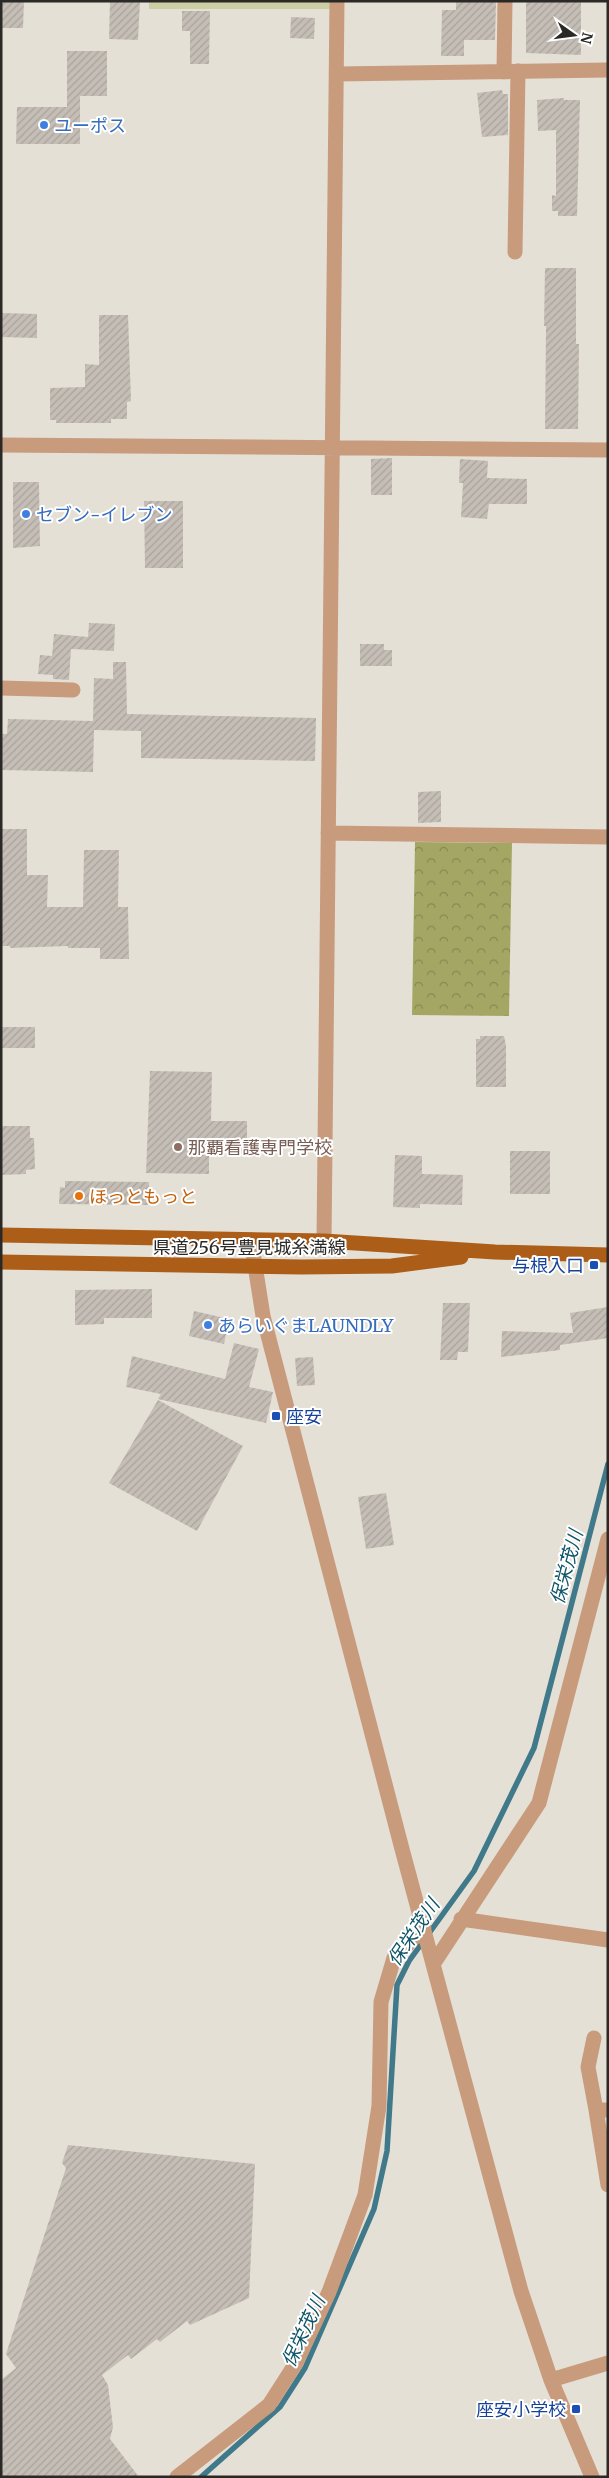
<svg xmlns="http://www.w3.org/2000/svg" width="609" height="2478" font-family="Merriweather,'Noto Sans JP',serif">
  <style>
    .grass { fill: #cccfa4 }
    .forest { fill: url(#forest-crowns) }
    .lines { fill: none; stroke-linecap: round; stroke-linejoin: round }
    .stream { stroke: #3f798a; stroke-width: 5.5 }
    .building { fill: url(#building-hatch) }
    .minor { stroke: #c89b7d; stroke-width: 15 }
    .major { stroke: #ac5e19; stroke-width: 15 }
    .shop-dot { fill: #3f7fe0; stroke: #fff; stroke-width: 2 }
    .education-dot { fill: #8d6e63; stroke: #fff; stroke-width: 2 }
    .food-dot { fill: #e8710a; stroke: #fff; stroke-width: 2 }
    .transit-dot { fill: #1a4fb4; stroke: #fff; stroke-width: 2 }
    .labels { text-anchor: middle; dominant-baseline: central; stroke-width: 4; stroke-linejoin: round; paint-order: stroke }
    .shop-label { font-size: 18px; fill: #366cbe; stroke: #fff; text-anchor: start }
    .education-label { font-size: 18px; fill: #785e54; stroke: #fff; text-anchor: start }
    .food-label { font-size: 18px; fill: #c56008; stroke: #fff; text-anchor: start }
    .street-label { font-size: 18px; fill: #2b2926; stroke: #fff }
    .transit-label { font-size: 18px; fill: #164399; stroke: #fff; text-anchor: end }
    .water-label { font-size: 19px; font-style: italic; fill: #0f5669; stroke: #fff }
  </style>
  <defs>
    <pattern id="forest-crowns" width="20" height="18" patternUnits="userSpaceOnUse" patternTransform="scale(1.25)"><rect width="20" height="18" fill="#a4a763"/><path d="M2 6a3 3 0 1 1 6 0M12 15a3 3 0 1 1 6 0" fill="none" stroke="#868851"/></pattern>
    <pattern id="building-hatch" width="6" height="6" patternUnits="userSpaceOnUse" patternTransform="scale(1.25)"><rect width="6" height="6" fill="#c5beb6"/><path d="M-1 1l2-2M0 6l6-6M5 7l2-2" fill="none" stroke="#a9a39c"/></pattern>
  </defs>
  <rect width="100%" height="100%" fill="#e5e0d6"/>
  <path class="grass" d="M149,1H330V9H149Z"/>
  <path class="forest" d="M415,842L512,843L509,1016L412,1015Z"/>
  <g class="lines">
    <path class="stream" d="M201,2477L280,2407L305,2368L374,2209L387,2151L397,1985L409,1961L474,1871L534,1748L608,1464"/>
  </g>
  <path class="building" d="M1,1H24L23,28H1Z
    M110,1H140L138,40L109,39Z
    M456,1H496L495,40H464V56H441L442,10H456Z
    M526,1H581V55L526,53Z
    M182,11H210L209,64H190V31H182Z
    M291,17L315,18L314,39L290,38Z
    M67,51H107V96H80V144H16L17,107H67Z
    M502,90L503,94H508V135L482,137L477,93Z
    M564,98V100H580L577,216H558V211H552V195L556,196V130L538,131L537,100Z
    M545,268H576V344H579L578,429H545L546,326H544Z
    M1,313L37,314V338L1,337Z
    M99,315H128L131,401L127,402V419H111V423H56V420H50V388L85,387V364L99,365Z
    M392,458V495H371V459Z
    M460,459L488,461L487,478L527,479V504H489L487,519L461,517L463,483H459Z
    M13,482H39L40,546L13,548Z
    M144,501H183V568H145Z
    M89,623L115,624L114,651L71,649L69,680L53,679V675L38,674L40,655L52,656L54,634L88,637Z
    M360,644H384V650H392V666H360Z
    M113,662H126L127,714L316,718L315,761L141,758V731L94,730L93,772L1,770V734H7L8,719L93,721L94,678L113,679Z
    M441,791V822L418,823V792Z
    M1,829H27V875H48L47,907H83L84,850H119L118,907H128L129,959H100V948H68V946L10,948V946H1Z
    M1,1027H35V1048H1Z
    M480,1036H504L506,1046V1087H476V1039H480Z
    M150,1071L212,1072L211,1121H247V1153L209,1152V1174L146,1173Z
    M1,1126H30V1138H34L35,1169L26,1170V1174L1,1175Z
    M510,1151H550V1194H510Z
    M395,1155L422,1156V1174L463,1175L462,1205L420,1204V1208L393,1207Z
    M65,1181L149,1182L148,1205L59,1204L60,1187L65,1188Z
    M152,1289V1318H104V1324L75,1325V1290Z
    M443,1303H470L468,1352H458L457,1360H440Z
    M608,1307V1338L560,1345V1350L501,1357L502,1331L573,1333L570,1313Z
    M194,1311L229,1319L224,1344L189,1336Z
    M234,1343L259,1349L249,1387L273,1392L266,1423L158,1399L161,1394L126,1387L132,1356L225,1379Z
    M313,1357L315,1385L297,1386L295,1358Z
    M158,1400L243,1446L197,1531L109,1483Z
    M386,1493L394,1545L366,1549L358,1497Z
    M68,2145L255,2164L249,2298L190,2325L187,2321L160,2342L157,2339L131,2359L128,2355L102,2375L108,2385L113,2427L110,2439L139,2477H1V2380L16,2368L6,2354L66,2168L62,2163Z"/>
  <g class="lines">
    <path class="minor" d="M504,72L505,1
      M337,74L608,70
      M515,252L518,71
      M1,445L608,450
      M1,688L73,690
      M328,833L608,837
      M251,1240L263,1316L402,1849L521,2291L551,2380L592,2477
      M324,1241L337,1
      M461,1919L608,1940
      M434,1963L539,1803L608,1539
      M594,2038L588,2067L596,2110
      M608,2110H596L608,2185
      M551,2380L608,2363
      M177,2477L269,2405L296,2363L329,2292L365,2195L379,2106L381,2002L394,1958L424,1928"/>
    <path class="major" d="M1,1235L324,1241L495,1252L608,1255
      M1,1262L301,1267L392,1266L461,1257"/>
  </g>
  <g class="shop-dot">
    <circle cx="44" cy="125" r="5"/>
    <circle cx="26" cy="514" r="5"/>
    <circle cx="208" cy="1325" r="5"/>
  </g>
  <circle class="education-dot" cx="178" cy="1147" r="5"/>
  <circle class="food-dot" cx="79" cy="1196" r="5"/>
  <g class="transit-dot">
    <rect x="589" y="1260" width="10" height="10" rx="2.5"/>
    <rect x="271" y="1411" width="10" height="10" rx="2.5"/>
    <rect x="571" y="2404" width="10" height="10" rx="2.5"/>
  </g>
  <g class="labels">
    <g class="shop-label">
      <text x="54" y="125">ユーポス</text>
      <text x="36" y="514">セブン-イレブン</text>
      <text x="218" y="1325">あらいぐまLAUNDLY</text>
    </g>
    <g class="education-label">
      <text x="188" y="1147">那覇看護専門学校</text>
    </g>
    <g class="food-label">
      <text x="89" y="1196">ほっともっと</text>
    </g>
    <g class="street-label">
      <text x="249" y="1247">県道256号豊見城糸満線</text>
    </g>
    <g class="transit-label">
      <text x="584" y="1265">与根入口</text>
      <text x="286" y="1416" text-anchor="start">座安</text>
      <text x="566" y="2409">座安小学校</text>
    </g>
    <g class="water-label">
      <text transform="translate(566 1567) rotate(-75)">保栄茂川</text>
      <text transform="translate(413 1932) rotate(-56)">保栄茂川</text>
      <text transform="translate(303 2331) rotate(-65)">保栄茂川</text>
    </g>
  </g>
  <rect width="609" height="2478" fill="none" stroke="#2b2926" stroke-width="5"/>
  <g transform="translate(574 35) rotate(104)" stroke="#ffffff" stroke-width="4" paint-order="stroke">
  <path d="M0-4L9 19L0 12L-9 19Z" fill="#2b2926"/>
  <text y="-8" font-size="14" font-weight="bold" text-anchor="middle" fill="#2b2926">N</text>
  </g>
</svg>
